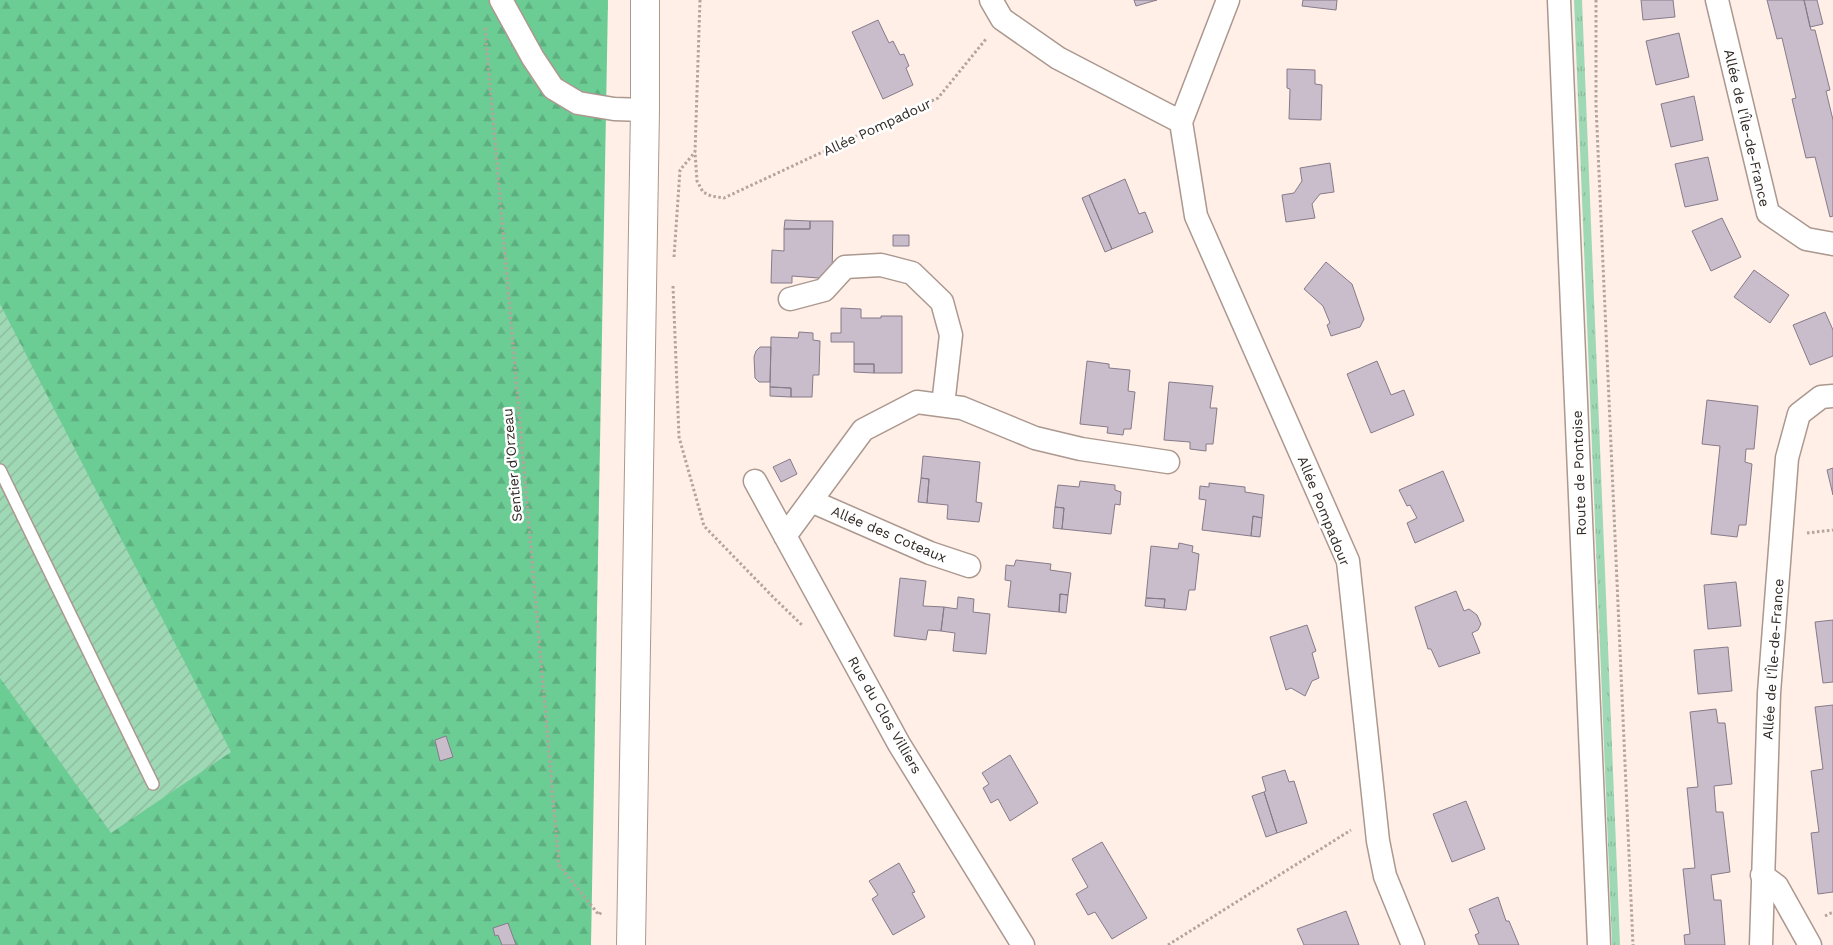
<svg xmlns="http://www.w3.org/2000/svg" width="1833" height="945" font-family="'Work Sans',sans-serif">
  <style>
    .grass { fill: url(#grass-tufts) }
    .forest { fill: url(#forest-firs) }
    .garden { fill: url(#garden-furrows) }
    .building { fill: #c9bdcc; stroke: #867b89 }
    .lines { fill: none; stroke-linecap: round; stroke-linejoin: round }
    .service-casing { stroke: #ab988f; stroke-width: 14 }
    .minor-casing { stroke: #ab988f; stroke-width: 25 }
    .secondary-casing { stroke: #ab988f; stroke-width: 30 }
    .path { stroke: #b2a59e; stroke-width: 3; stroke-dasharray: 2.5 2.5; stroke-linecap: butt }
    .service { stroke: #fff; stroke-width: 11 }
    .minor { stroke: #fff; stroke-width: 22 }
    .secondary { stroke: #fff; stroke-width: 28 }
    .labels { text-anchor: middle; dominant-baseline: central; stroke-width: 5; stroke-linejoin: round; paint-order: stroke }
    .street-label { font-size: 14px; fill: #2f2824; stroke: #fff }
  </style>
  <defs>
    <pattern id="grass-tufts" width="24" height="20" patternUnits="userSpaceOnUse" patternTransform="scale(1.25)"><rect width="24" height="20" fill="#9fd8b4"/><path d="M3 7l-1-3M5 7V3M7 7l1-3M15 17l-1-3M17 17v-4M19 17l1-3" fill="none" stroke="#89b99b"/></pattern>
    <pattern id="forest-firs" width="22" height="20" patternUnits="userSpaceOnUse" patternTransform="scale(1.25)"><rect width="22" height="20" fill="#6bcc94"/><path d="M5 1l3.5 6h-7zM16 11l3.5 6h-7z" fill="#5daf7f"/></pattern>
    <pattern id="garden-furrows" width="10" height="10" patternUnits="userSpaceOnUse" patternTransform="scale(1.25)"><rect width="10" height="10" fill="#9fd8b4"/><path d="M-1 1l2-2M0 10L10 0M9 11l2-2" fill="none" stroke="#89b99b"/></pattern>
  </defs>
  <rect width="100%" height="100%" fill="#ffefe7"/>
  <path class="grass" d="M1574,0H1582L1620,945H1612Z"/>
  <path class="forest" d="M0,0H608L591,945H0Z"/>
  <path class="garden" d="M0,304L231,752L111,833L0,678Z"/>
  <path class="building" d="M1134,0H1157L1136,6Z
    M1303,0H1337L1336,10L1302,6Z
    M1641,0H1673L1675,17L1643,20Z
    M1767,0H1804L1811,30H1815L1830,90L1826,91L1833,120V216L1830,217L1815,157L1806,158L1792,99L1796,98L1782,38L1777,39Z
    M1804,0H1817L1823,24L1810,27Z
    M878,20L889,43L893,41L900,55L904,54L909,66L906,68L913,85L883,99L852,32Z
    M1679,33L1689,77L1656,85L1646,41Z
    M1287,69L1315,70V84L1322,85L1321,120L1289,119L1290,89L1287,88Z
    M1694,96L1703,140L1671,147L1661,104Z
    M1708,157L1718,200L1685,207L1675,164Z
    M1330,163L1334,192L1320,194L1312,204L1315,218L1286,222L1282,195L1294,193L1302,181L1300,168Z
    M1125,179L1139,214L1145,212L1153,232L1112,249L1089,195Z
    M1089,195L1112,249L1105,252L1082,198Z
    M1722,218L1741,257L1711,271L1692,231Z
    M785,220L810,221V229H784Z
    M810,221H833L832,279L792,276V283H771L772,250L784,251V229H810Z
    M893,235H909V246H893Z
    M1326,262L1352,284L1364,319L1360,327L1331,336L1327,325L1330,323L1323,306L1304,289Z
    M1754,270L1789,295L1770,323L1734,297Z
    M841,308L861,309V318H881V316H902V373H874V364H854V342H831V333H841Z
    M1825,312L1833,330V356L1810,365L1793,325Z
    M799,332L813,333V340L820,341L819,375H813L812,397H791V388L770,387L771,337L798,338Z
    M760,347H771L770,382H759L755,378L754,357L756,351Z
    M1087,361L1109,364V368L1130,370L1128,391L1135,392L1131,429H1124L1123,435L1107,433L1108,427L1080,424Z
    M1377,361L1391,395L1404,390L1414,415L1371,433L1347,374Z
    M854,364H874V373L854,372Z
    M1169,382L1213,386L1210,408H1217L1213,444H1206V451L1190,449V442L1164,440Z
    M770,387L791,388V397L770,396Z
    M1707,400L1758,406L1754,449H1746L1745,462L1752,464L1746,525H1739L1737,537L1711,534L1720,446L1702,444Z
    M923,456L980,462L976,502L982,503L979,522L947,519L948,505L927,503L929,479L921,478Z
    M790,459L797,474L781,482L773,467Z
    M1833,468V495L1827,470Z
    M1443,471L1464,521L1415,543L1407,523L1417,518L1410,505L1407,506L1399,490Z
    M921,478L929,479L927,503L918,502Z
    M1080,481L1115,485V490L1121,492L1120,505L1115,504L1111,534L1062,529L1064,508L1055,507L1058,485L1079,487Z
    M1209,483L1245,487V492L1264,495L1262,518L1253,516L1251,536L1202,530L1206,500L1199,499L1200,486L1209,487Z
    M1055,507L1064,508L1062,529L1053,528Z
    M1253,516L1262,518L1260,537L1251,536Z
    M1179,543L1193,546L1192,552L1199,554L1195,590H1189L1186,610L1164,608L1165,599L1146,598L1151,546L1178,549Z
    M1016,560L1051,564L1050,570L1071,573L1068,595L1060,594L1059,612L1008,607L1011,581L1005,580L1006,565L1014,566Z
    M900,578L926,581L923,606L944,607L941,631L928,630L926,640L894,636Z
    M1736,582L1741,626L1708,629L1704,585Z
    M1456,591L1464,611L1469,609L1477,615L1481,624L1478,630L1472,633L1480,653L1439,667L1431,649H1428L1415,607Z
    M1060,594L1068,595L1066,613L1059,612Z
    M958,597L974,599L973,612L990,614L986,654L953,651L955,633L941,631L944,607L957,609Z
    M1146,598L1165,599L1164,608L1145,606Z
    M1833,620V682L1823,683L1815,622Z
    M1307,625L1316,651L1312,653L1319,678L1312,681L1305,696L1291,688L1286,690L1270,637Z
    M1728,647L1732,691L1698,694L1694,650Z
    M1833,705V892L1818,894L1811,833L1819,832L1811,771L1823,769L1815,707Z
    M1716,709L1718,723H1725L1732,784L1714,786L1716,812H1723L1730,872L1711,875L1714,900H1721L1725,945H1685L1684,935L1690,934L1683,869L1695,868L1687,788L1698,787L1690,712Z
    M446,736L453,757L440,761L435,740Z
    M1010,755L1038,803L1010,821L998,799L991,803L983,788L989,784L982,773Z
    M1285,770L1289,782L1294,781L1307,823L1277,833L1264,792L1266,791L1262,777Z
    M1264,792L1277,833L1266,837L1252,796Z
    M1466,801L1485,849L1452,862L1433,814Z
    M1102,842L1147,918L1112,939L1095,912L1088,915L1076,894L1088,887L1072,859Z
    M899,863L915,892L912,893L925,917L893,935L872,899L878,895L869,881Z
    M1498,897L1506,921H1509L1519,945H1479L1475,935L1479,933L1469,909Z
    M1346,911L1359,945H1304L1297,929Z
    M508,923L516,945H502L498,935L495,936L493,928Z"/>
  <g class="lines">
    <defs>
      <path id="service" d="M0,470L153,784"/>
      <path id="minor" d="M501,0L533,58L553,88L578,103L614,109L645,110
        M991,0L1002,19L1058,58L1181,122
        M1228,0L1181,122L1196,216L1348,561L1378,841L1385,876L1413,945
        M1559,0L1599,945
        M1717,0L1768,213L1806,239L1833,244
        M790,299L824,290L845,267L881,265L912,273L942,302L951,335L943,405
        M755,481L899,744L1023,945
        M811,501L930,553L969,566
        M785,536L863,430L917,402L962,408L1035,438L1081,449L1168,462
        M1762,875L1777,886L1810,945
        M1761,945L1769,693L1787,458L1799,414L1821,397L1833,396"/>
      <path id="secondary" d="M631,945L645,110V0"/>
    </defs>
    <use href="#service" class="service-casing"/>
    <use href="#minor" class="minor-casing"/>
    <use href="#secondary" class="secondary-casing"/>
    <path class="path" d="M700,0L695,152L697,181L703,192L711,196L724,198L938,98L986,39
      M1596,0V105L1633,945
      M485,28L559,865L599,915L602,911
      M674,257L680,170L695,152
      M673,286L679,437L704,526L775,599L802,625
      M1807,533L1833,530
      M1825,916L1833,912
      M1168,945L1351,830"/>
    <use href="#service" class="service"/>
    <use href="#minor" class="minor"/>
    <use href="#secondary" class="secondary"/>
  </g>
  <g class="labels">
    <g class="street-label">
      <text transform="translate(877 127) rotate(-25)">Allée Pompadour</text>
      <text transform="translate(1747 128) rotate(77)">Allée de l'Île-de-France</text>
      <text transform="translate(512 465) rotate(-95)">Sentier d'Orzeau</text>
      <text transform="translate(1579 473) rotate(-92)">Route de Pontoise</text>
      <text transform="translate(1324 511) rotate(68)">Allée Pompadour</text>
      <text transform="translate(889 534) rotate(23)">Allée des Coteaux</text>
      <text transform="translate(1773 659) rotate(-86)">Allée de l'Île-de-France</text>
      <text transform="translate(885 715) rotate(60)">Rue du Clos Villiers</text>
    </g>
  </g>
</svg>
